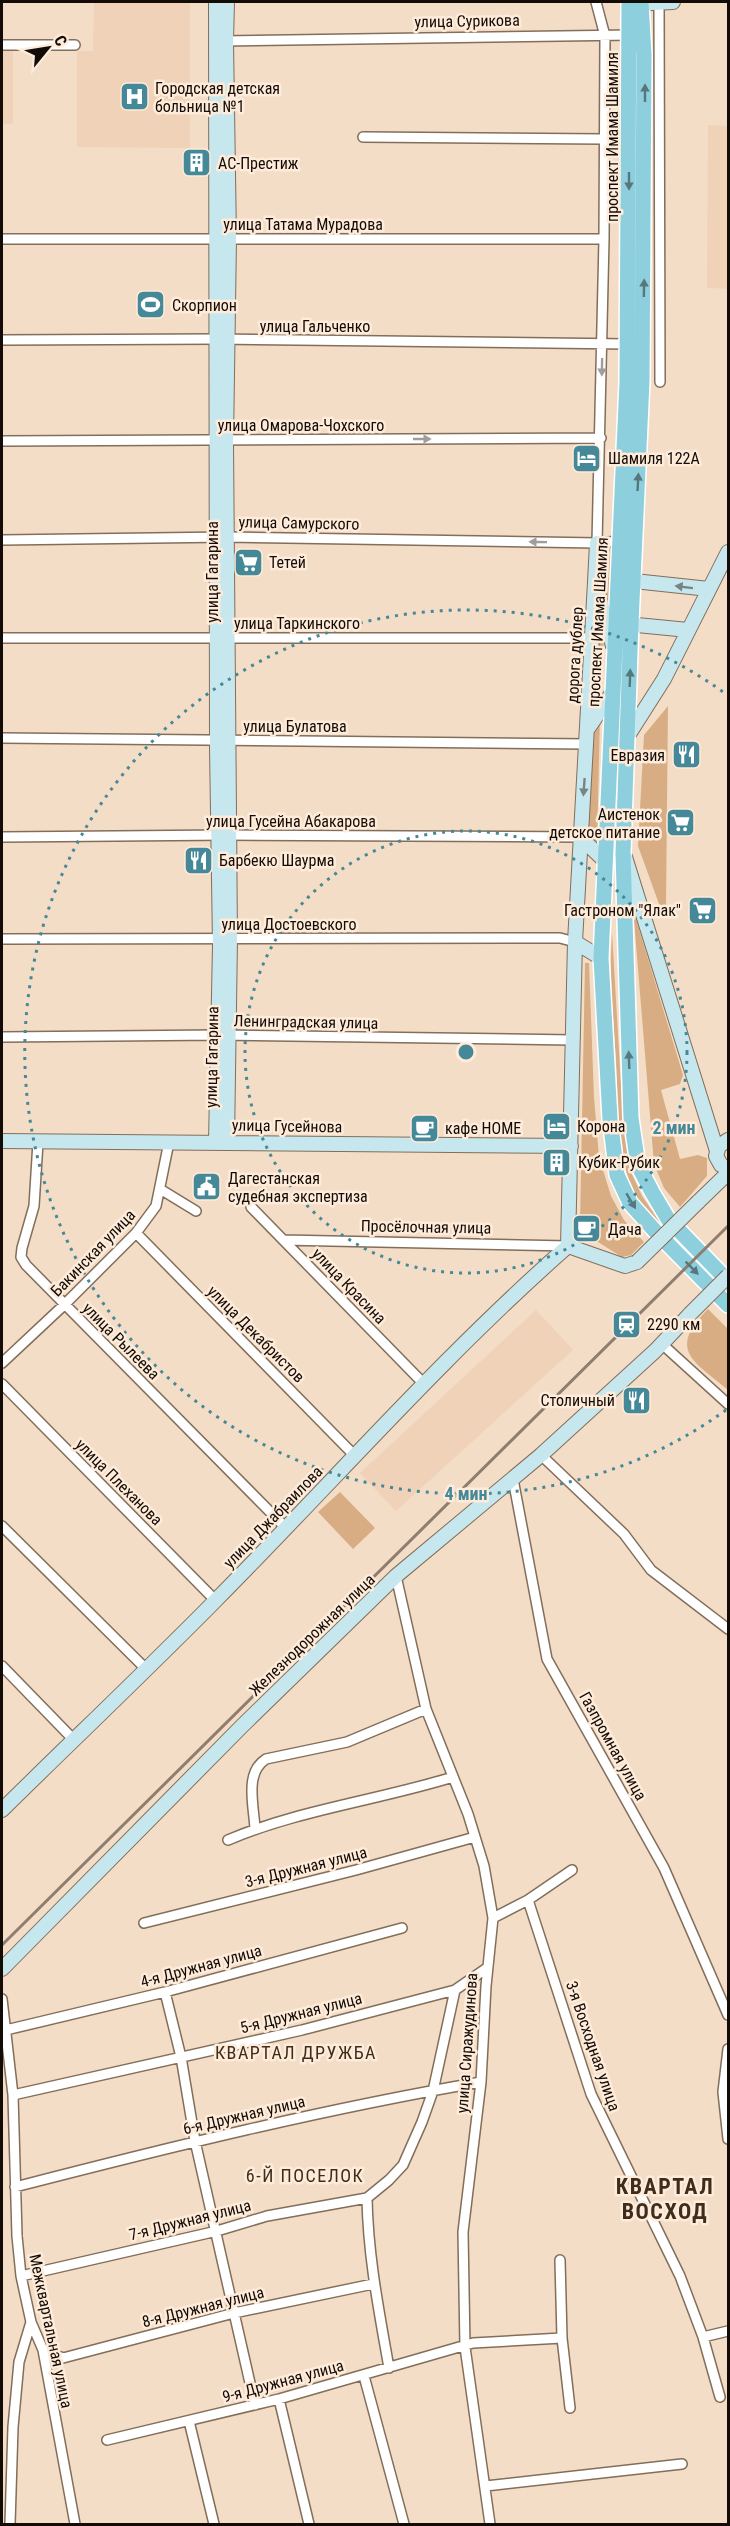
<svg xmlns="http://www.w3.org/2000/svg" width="730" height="2526" font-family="'Roboto Condensed',sans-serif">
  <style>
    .built { fill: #efd2b7 }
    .green { fill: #d8ad84 }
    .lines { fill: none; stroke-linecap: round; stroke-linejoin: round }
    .street-casing { stroke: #826e5a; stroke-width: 12 }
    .secondary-casing { stroke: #826e5a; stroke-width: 16 }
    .primary-casing { stroke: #fff; stroke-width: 18 }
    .street { stroke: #fff; stroke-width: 9 }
    .secondary { stroke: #c6e7ee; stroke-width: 14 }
    .primary { stroke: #8ecfdd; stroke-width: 15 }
    .rail { stroke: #8f7e70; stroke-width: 3 }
    .secondary-bridge-casing { stroke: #826e5a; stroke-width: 16; stroke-linecap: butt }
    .secondary-bridge { stroke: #c6e7ee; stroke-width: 14 }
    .oneway { fill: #57777c }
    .oneway2 { fill: #a19d9b }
    .oneway3 { fill: #758485 }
    .ring { fill: none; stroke: #458898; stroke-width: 3; stroke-dasharray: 3 6 }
    .labels { text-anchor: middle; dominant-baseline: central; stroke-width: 5; stroke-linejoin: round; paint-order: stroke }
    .street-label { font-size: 16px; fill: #130b05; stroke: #feebd9 }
    .poi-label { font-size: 16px; fill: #130b05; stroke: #feebd9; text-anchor: start }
    .neighbourhood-label { font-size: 18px; letter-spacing: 1.5px; fill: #3f2d1b; stroke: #feebd9 }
    .district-label { font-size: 22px; font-weight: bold; letter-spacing: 1.5px; fill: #3f2d1b; stroke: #feebd9 }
    .centre { fill: #458898; stroke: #feebd9; stroke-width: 3 }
    .ring-label { font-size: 18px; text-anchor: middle; font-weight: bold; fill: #458898; stroke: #feebd9; stroke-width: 5; stroke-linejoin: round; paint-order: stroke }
  </style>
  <rect width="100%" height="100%" fill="#f4ddc7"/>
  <path class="built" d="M94,2H190V148L77,147V51H93Z
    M2,50H13V124H2Z
    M708,125L728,126V289L707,288Z
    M536,1310L573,1350L396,1511L360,1473Z"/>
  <path class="green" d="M610,545L614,546L610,603L601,581L600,555Z
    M600,611L605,619L600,705L594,714Z
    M668,706L666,906L663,907L659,904L638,846L644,735Z
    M600,715L597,848L588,838L593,727Z
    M636,919L683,1075L680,1084L661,1090L680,1159L698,1155L707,1158V1176L680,1207L664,1188L654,1164L634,920Z
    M612,932L623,1119L630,1170L642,1196L657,1218L728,1290V1296C701,1268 659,1232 638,1199C615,1159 618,1105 616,1060C613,1017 609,975 612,932Z
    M585,963H589L594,1097L599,1157L611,1196L624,1220L644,1242L631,1255L622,1257L585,1234L580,1225Z
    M708,1309L728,1329V1390C693,1361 667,1350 708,1309Z
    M340,1492L375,1528L353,1549L318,1512Z"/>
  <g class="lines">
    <defs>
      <path id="street" d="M596,2L605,36L604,239L597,543
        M659,2L660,382
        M222,41L631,35
        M2,45H75
        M363,137L604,139
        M2,239H604
        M2,340L217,339L627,344
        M2,441L601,438
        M2,540L228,537L597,543L620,541
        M2,638H592
        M2,738L588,744
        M2,837L229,835L580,837
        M2,939L560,938L575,942
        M2,1037L218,1035L573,1040
        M38,1142L34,1206L22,1248L21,1257L26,1265L286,1528
        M160,1189L196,1211
        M251,1207L425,1385
        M136,1233L355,1456
        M283,1240L568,1246
        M662,1344L728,1404
        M2,1363L64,1305L136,1233L156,1206L169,1142
        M2,1384L216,1601
        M541,1455L624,1534L651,1570L728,1629
        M513,1479L547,1659L664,1868L728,2015
        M2,1526L146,1669
        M396,1576L426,1709L468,1814L484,1866L493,1918L486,1986L481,2082L463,2232L465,2347L490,2524
        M2,1666L73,1739
        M255,1829C254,1806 244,1773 266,1759L347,1742L426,1709
        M228,1840C298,1810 379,1800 453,1777
        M528,1900L591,2094L680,2276L703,2337L720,2397
        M493,1918L528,1900L572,1870
        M144,1923L356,1870L475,1837
        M165,1992L181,2057L195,2141L255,2405
        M2,1999L13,2095L17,2236L21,2276L31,2322L43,2350L75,2524
        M6,2030L165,1992L402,1928
        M728,2049L723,2092L728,2139
        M13,2095L302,2030L455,1990
        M15,2187C170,2147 324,2109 481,2082
        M560,2260L562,2338L570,2408
        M21,2276L217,2231L267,2216L367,2198
        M703,2337L728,2331
        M43,2350L63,2358L234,2313L373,2284
        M389,2368C379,2311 368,2256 367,2198L389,2180L403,2165L422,2122L433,2091L455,1990L487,1968
        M364,2376L404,2524
        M279,2399L309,2524
        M189,2421L214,2524
        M107,2440L279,2399L473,2343L562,2338
        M486,2486L682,2464
        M10,2524L13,2427L19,2362L31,2322"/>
      <path id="secondary" d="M632,4L673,2
        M597,543L595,582L613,646
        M634,581L709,589
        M622,620L637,625L688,630
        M589,727L612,693
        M629,734L664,679L728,552
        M580,837L605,861
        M625,857L717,1151
        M575,942L601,958
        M728,1140L719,1146L716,1156L721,1165L728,1169
        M2,1141L571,1146
        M216,1142L220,945L217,747L216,2
        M227,1142L230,939L226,441L229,239L226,41L227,2
        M698,1202L728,1173
        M568,1246L575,942L595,582
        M568,1246L625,1266L637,1262
        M2,1810C73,1740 146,1671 216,1600C332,1483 444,1355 568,1246
        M2,1969L242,1726L396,1576L541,1455L655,1351L690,1314"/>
      <path id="primary" d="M629,2L627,383L601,958L610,1119L617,1175L630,1203L655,1231L728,1305
        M641,2L644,55L642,381L631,623L623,853L631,1118L638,1165L652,1192L668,1219L728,1281"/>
    </defs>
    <use href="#street" class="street-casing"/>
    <use href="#secondary" class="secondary-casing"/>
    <use href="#primary" class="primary-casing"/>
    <use href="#street" class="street"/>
    <use href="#secondary" class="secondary"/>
    <use href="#primary" class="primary"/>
    <path class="rail" d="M2,1945L728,1226"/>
    <defs>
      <path id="secondary-bridge" d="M637,1262L698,1202
        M690,1314L728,1276"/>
    </defs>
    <use href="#secondary-bridge" class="secondary-bridge-casing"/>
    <use href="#secondary-bridge" class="secondary-bridge"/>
  </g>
  <defs><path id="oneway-solid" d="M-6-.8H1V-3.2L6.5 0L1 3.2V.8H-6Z" transform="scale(1.5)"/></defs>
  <g class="oneway">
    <use href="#oneway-solid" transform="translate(645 93) rotate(-90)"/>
    <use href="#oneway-solid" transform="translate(629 181) rotate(90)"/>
    <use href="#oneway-solid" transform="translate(644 288) rotate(-89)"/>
    <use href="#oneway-solid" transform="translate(638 482) rotate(-87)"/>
    <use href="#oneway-solid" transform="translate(630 678) rotate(-88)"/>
    <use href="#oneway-solid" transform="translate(629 1060) rotate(-92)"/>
    <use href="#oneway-solid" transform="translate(631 1201) rotate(59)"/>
    <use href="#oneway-solid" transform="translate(692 1268) rotate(45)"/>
  </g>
  <g class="oneway2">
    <use href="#oneway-solid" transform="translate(602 367) rotate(91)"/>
    <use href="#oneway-solid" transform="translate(422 439)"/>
    <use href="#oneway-solid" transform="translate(538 542) rotate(-179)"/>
  </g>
  <g class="oneway3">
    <use href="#oneway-solid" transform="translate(684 587) rotate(-173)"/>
    <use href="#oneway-solid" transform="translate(584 787) rotate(94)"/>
  </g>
  <g class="ring">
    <circle cx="466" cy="1052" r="221"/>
    <path d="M726 1410A442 442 0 1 1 726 694"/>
  </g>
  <defs>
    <symbol id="hospital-square" viewBox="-11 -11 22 22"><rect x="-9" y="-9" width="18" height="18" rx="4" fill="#458898" stroke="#feebd9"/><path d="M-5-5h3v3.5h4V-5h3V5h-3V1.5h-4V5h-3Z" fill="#fff"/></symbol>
    <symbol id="building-square" viewBox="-11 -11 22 22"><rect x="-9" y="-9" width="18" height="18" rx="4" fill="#458898" stroke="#feebd9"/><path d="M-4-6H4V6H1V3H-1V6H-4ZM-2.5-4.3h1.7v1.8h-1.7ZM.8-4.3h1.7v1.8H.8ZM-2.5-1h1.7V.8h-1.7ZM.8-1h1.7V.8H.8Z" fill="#fff"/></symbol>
    <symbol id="stadium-square" viewBox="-11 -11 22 22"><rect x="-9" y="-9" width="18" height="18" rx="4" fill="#458898" stroke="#feebd9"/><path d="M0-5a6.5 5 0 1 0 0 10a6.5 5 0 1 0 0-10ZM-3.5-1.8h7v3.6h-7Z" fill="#fff"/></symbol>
    <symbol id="hotel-square" viewBox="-11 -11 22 22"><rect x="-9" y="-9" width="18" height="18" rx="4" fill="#458898" stroke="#feebd9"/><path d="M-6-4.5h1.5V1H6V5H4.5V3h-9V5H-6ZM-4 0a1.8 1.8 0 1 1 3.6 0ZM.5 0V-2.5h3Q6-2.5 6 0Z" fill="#fff"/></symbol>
    <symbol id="supermarket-square" viewBox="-11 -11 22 22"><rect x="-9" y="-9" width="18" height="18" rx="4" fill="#458898" stroke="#feebd9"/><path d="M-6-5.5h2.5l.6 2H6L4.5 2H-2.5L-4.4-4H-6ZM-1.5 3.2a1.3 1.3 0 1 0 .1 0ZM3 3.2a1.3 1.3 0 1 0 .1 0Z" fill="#fff"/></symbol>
    <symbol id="restaurant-square" viewBox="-11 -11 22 22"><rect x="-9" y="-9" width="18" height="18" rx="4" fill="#458898" stroke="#feebd9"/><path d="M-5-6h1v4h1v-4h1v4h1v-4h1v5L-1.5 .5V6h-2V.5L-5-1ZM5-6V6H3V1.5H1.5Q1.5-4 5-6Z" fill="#fff"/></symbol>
    <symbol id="cafe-square" viewBox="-11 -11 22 22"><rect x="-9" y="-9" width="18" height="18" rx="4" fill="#458898" stroke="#feebd9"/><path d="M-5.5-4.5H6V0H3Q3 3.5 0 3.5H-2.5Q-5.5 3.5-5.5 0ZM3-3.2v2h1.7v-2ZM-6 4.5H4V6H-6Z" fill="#fff"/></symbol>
    <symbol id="civic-square" viewBox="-11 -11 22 22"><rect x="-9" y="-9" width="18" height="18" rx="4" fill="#458898" stroke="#feebd9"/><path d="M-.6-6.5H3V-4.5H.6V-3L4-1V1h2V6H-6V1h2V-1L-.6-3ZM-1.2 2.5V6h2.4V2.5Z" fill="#fff"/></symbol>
    <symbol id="station-square" viewBox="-11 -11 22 22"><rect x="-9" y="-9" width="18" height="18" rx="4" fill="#458898" stroke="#feebd9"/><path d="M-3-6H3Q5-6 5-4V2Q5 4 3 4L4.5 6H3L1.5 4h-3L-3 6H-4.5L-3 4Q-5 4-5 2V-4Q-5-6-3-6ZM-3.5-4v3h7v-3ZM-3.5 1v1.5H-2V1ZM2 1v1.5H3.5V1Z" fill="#fff"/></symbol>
  </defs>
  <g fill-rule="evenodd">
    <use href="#hospital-square" x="118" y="80" width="33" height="33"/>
    <use href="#building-square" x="180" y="146" width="33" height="33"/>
    <use href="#stadium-square" x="134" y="288" width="33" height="33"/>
    <use href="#hotel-square" x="570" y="442" width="33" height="33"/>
    <use href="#supermarket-square" x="232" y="546" width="33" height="33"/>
    <use href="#restaurant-square" x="670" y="738" width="33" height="33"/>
    <use href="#supermarket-square" x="664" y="806" width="33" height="33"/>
    <use href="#restaurant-square" x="182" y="844" width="33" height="33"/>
    <use href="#supermarket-square" x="686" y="894" width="33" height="33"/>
    <use href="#hotel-square" x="540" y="1110" width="33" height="33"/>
    <use href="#cafe-square" x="408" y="1112" width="33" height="33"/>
    <use href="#building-square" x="540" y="1146" width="33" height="33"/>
    <use href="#civic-square" x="190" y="1170" width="33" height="33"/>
    <use href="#cafe-square" x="570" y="1212" width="33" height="33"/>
    <use href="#station-square" x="610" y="1308" width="33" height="33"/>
    <use href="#restaurant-square" x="620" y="1384" width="33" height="33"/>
  </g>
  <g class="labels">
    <g class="street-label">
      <text transform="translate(467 21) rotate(-1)">улица Сурикова</text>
      <text transform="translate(612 137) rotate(-90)">проспект Имама Шамиля</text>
      <text x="303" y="224">улица Татама Мурадова</text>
      <text x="315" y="326">улица Гальченко</text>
      <text x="301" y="425">улица Омарова-Чохского</text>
      <text transform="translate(299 523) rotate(1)">улица Самурского</text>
      <text transform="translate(212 572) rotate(-90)">улица Гагарина</text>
      <text transform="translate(598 622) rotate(-87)">проспект Имама Шамиля</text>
      <text x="297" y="623">улица Таркинского</text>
      <text transform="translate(575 655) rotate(-87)">дорога дублер</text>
      <text x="295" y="726">улица Булатова</text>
      <text x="291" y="821">улица Гусейна Абакарова</text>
      <text x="289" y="924">улица Достоевского</text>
      <text transform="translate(306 1022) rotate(1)">Ленинградская улица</text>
      <text transform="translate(212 1057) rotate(-89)">улица Гагарина</text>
      <text transform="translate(287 1126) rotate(1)">улица Гусейнова</text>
      <text transform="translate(426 1227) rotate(1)">Просёлочная улица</text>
      <text transform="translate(93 1253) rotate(-46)">Бакинская улица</text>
      <text transform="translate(349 1286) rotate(46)">улица Красина</text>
      <text transform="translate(256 1334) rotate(45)">улица Декабристов</text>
      <text transform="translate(121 1341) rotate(45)">улица Рылеева</text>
      <text transform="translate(119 1482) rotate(45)">улица Плеханова</text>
      <text transform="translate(273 1517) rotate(-46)">улица Джабраилова</text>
      <text transform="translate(312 1635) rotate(-44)">Железнодорожная улица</text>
      <text transform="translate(613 1746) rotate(61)">Газпромная улица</text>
      <text transform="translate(306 1867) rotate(-14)">3-я Дружная улица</text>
      <text transform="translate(201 1966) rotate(-15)">4-я Дружная улица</text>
      <text transform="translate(301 2013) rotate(-14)">5-я Дружная улица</text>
      <text transform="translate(467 2043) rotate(-86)">улица Сиражудинова</text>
      <text transform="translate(593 2046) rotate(71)">3-я Восходная улица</text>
      <text transform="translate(244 2115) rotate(-13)">6-я Дружная улица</text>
      <text transform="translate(190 2220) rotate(-14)">7-я Дружная улица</text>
      <text transform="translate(203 2307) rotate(-14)">8-я Дружная улица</text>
      <text transform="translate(51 2331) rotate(78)">Межквартальная улица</text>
      <text transform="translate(283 2381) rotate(-15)">9-я Дружная улица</text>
    </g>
    <g class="poi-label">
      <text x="155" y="88">Городская детская<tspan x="155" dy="18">больница №1</tspan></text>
      <text x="218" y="163">АС-Престиж</text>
      <text x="172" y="305">Скорпион</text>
      <text x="608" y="458">Шамиля 122А</text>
      <text x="269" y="562">Тетей</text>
      <text x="665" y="755" text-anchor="end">Евразия</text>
      <text x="660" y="814" text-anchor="end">Аистенок<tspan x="660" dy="18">детское питание</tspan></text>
      <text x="219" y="860">Барбекю Шаурма</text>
      <text x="681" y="910" text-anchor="end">Гастроном "Ялак"</text>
      <text x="577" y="1126">Корона</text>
      <text x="445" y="1128">кафе HOME</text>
      <text x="578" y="1162">Кубик-Рубик</text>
      <text x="228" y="1178">Дагестанская<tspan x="228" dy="18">судебная экспертиза</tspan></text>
      <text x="608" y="1229">Дача</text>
      <text x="647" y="1324">2290 км</text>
      <text x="615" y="1400" text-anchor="end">Столичный</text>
    </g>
    <g class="neighbourhood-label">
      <text x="296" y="2052">КВАРТАЛ ДРУЖБА</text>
      <text x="305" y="2175">6-Й ПОСЕЛОК</text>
    </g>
    <g class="district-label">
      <text x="665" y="2186">КВАРТАЛ<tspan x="665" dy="25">ВОСХОД</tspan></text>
    </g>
  </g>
  <circle cx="466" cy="1052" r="9" class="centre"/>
  <g class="ring-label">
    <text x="674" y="1134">2 мин</text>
    <text x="466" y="1500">4 мин</text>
  </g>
  <rect width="730" height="2526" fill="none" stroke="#130b05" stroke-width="6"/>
  <g transform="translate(48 48) rotate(60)" stroke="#feebd9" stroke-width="4.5" paint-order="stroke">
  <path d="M0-4.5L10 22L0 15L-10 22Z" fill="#130b05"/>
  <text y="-9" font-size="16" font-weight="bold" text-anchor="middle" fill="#130b05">С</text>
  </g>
</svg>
